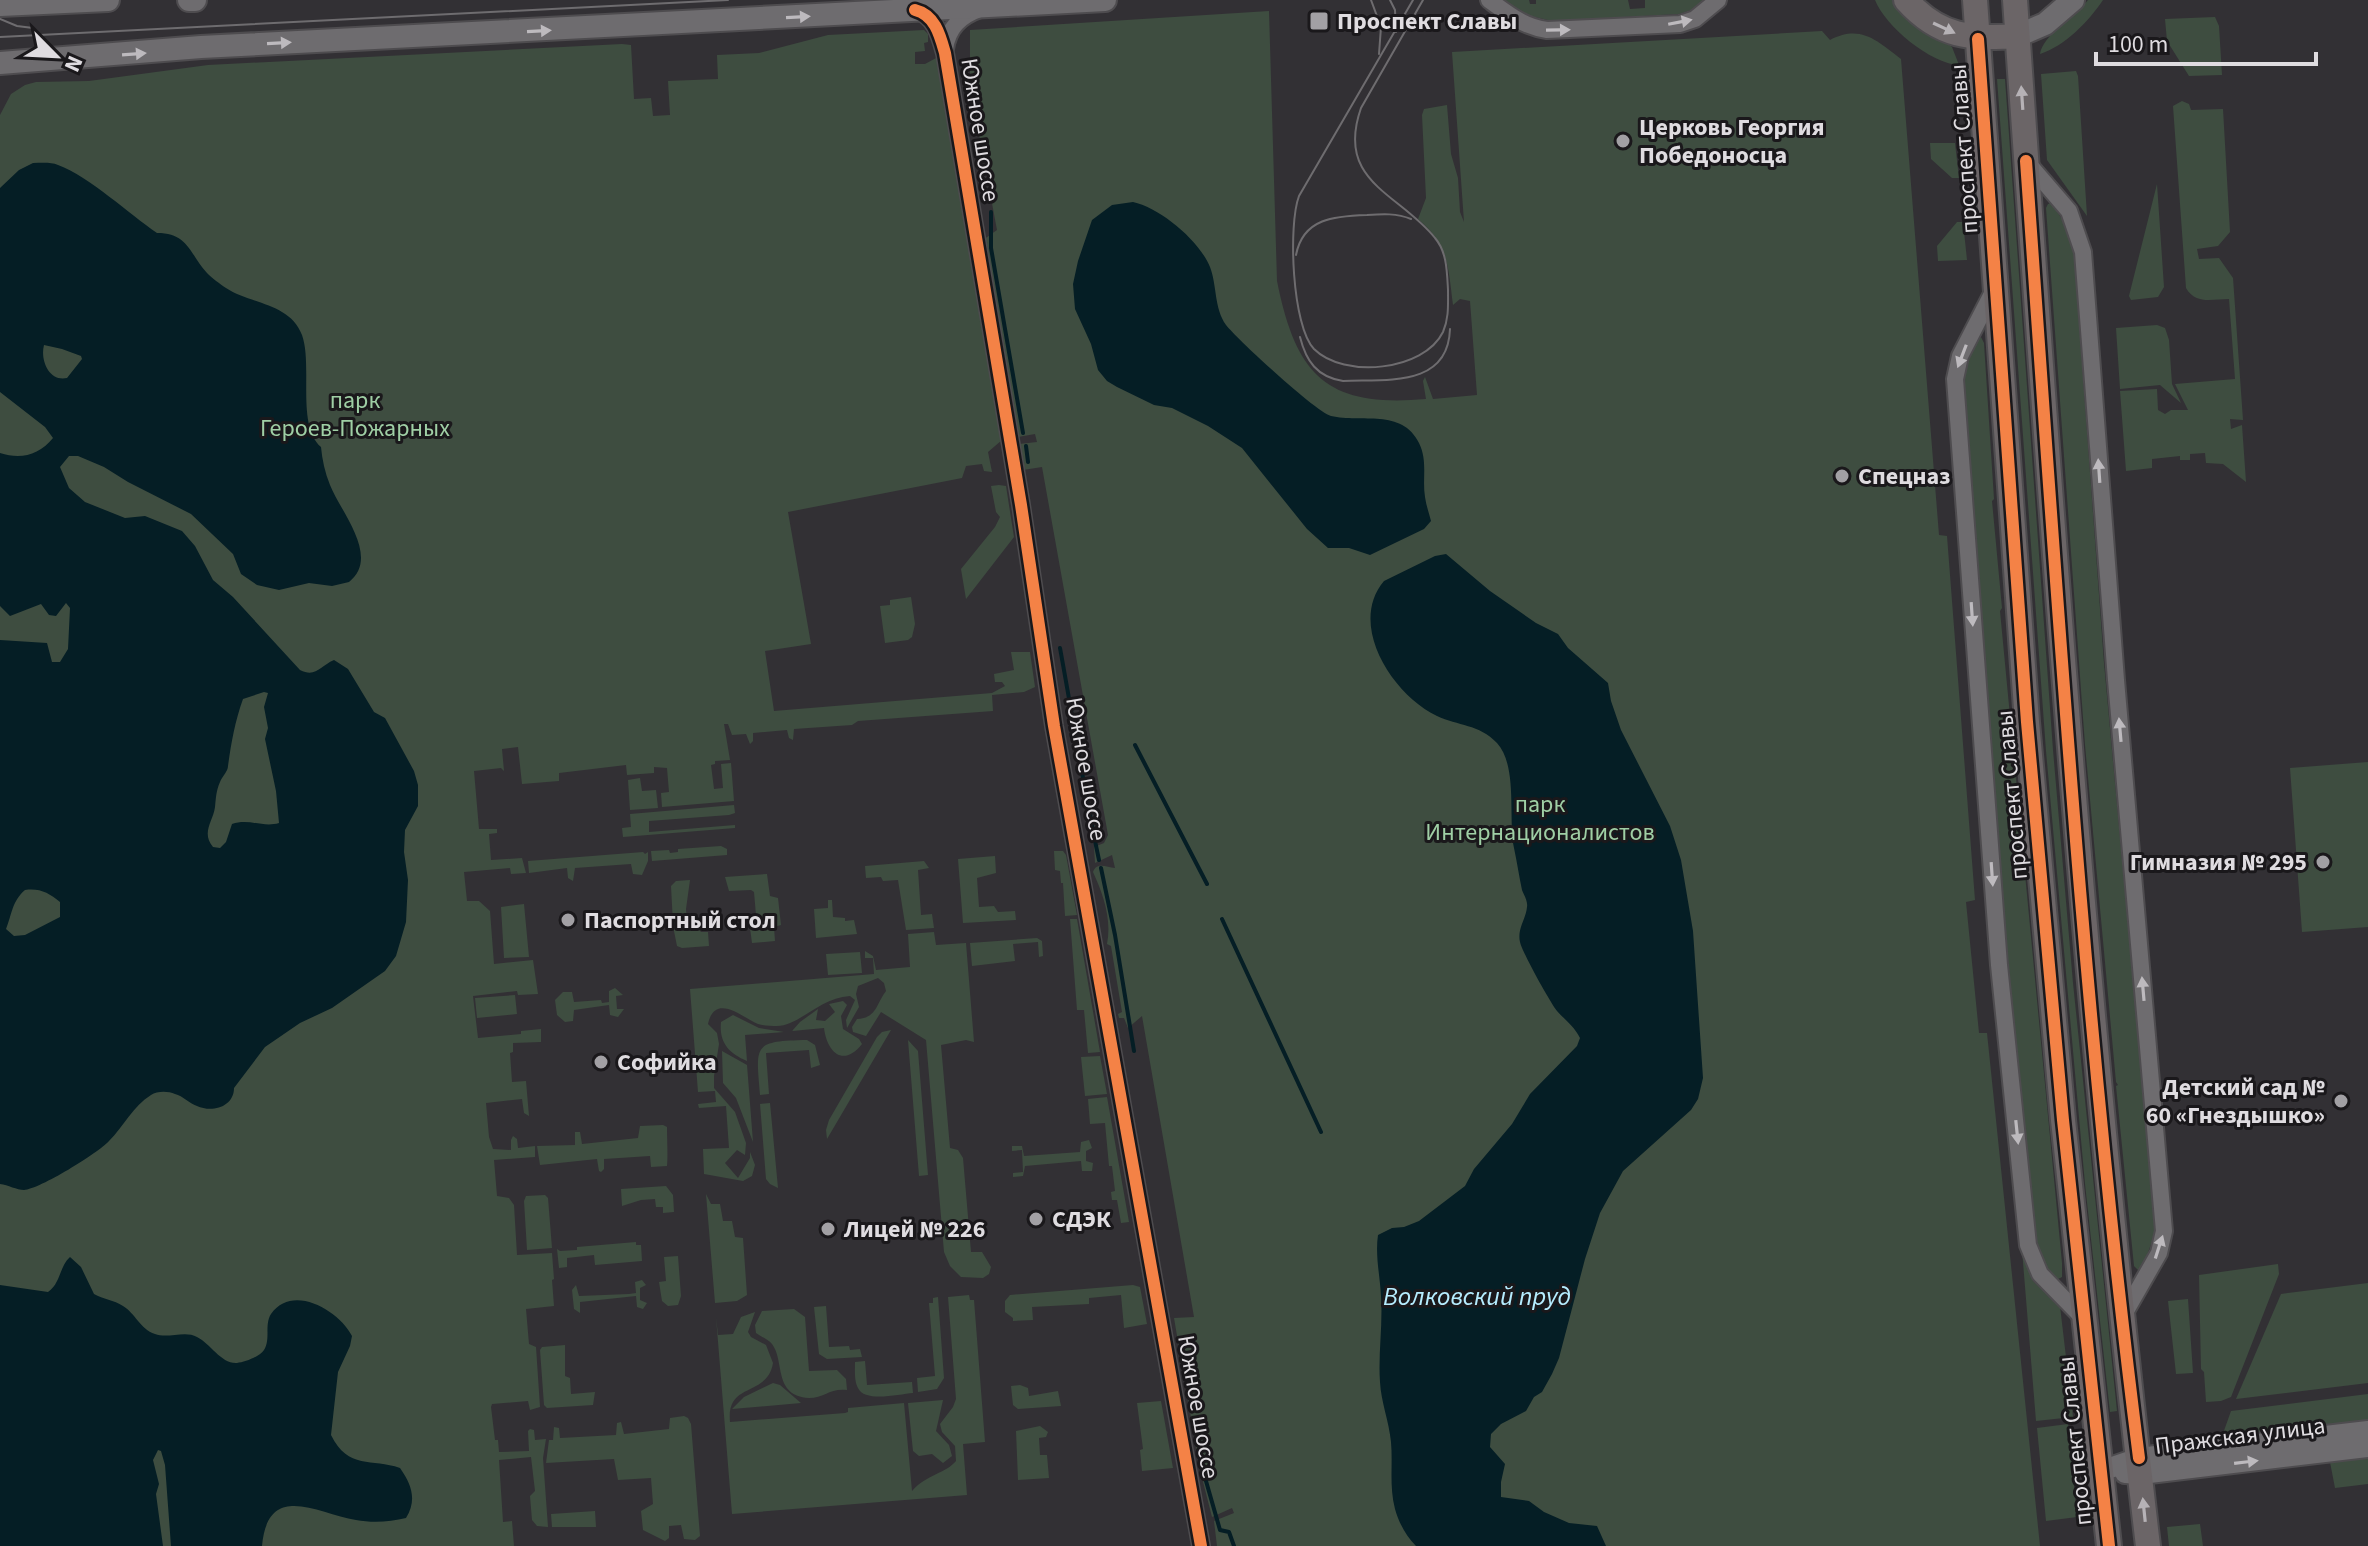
<svg xmlns="http://www.w3.org/2000/svg" width="2368" height="1546" font-family="'Source Sans 3',sans-serif">
  <style>
    .green { fill: #3e4d40 }
    .water { fill: #051e25; fill-rule: evenodd }
    .lines { fill: none; stroke-linecap: round; stroke-linejoin: round }
    .stream { stroke: #051e25; stroke-width: 4 }
    .minor-casing { stroke: #4e4c4f; stroke-width: 20 }
    .tertiary-casing { stroke: #4e4c4f; stroke-width: 24 }
    .secondary-casing { stroke: #4e4c4f; stroke-width: 26 }
    .primary-casing { stroke: #4e4c4f; stroke-width: 28 }
    .minor { stroke: #6e6c6f; stroke-width: 16 }
    .tertiary { stroke: #6e6c6f; stroke-width: 20 }
    .secondary { stroke: #6e6c6f; stroke-width: 22 }
    .primary { stroke: #6b6567; stroke-width: 24 }
    .tram { stroke: #6e6c6f; stroke-width: 2 }
    .cycleway-casing { stroke: #1a181b; stroke-width: 17 }
    .cycleway { stroke: #f48246; stroke-width: 12 }
    .oneway { fill: #bdbabe }
    .oneway2 { fill: #b6b2b6 }
    .poi-dot { fill: #a2a0a4; stroke: #1a181b; stroke-width: 3 }
    .labels { text-anchor: middle; dominant-baseline: central; stroke-width: 6; stroke-linejoin: round; paint-order: stroke }
    .poi-label { font-size: 24px; font-weight: bold; fill: #dfdce0; stroke: #1a181b; text-anchor: start }
    .street-label { font-size: 24px; fill: #dfdce0; stroke: #1a181b }
    .park-label { font-size: 24px; fill: #9fcfa5; stroke: #1a181b }
    .water-label { font-size: 26px; font-style: italic; fill: #b5ecfe; stroke: #1a181b }
  </style>
  <rect width="100%" height="100%" fill="#323034"/>
  <path class="green" d="M1505,0H1529L1530,4H1536V0H1628L1630,9L1645,8V0H1705L1691,10L1679,14L1552,21L1522,14Z
    M1875,0H1892L1952,47L1959,65C1931,64 1885,26 1875,0Z
    M2088,0H2103C2089,21 2065,46 2040,54C2043,35 2074,17 2088,0Z
    M1269,11L1277,281C1296,375 1326,408 1426,399L1423,381L1425,377L1433,399L1477,395L1470,301L1460,299L1453,305C1448,267 1449,245 1418,219L1426,198L1422,115L1424,109L1447,105L1451,154L1458,178L1460,212L1464,222L1452,52L1822,31L1830,40C1861,24 1877,41 1901,59L1939,535L1947,536L1975,900L1966,902L1979,1033H1987L2040,1546H1217L1214,1521L1234,1513L1232,1508L1212,1517L1200,1470L1174,1318L1194,1317L1142,1016L1128,1028L1124,1018H1119L1118,1014L1122,1012L1111,946L1107,944C1112,919 1103,894 1093,872C1097,861 1107,868 1115,868L1112,855L1095,863L1094,847L1104,843L1108,835L1042,467L1023,470L1019,444L1037,442L1035,434L1018,437L983,240L997,230L970,86V30Z
    M2215,17L2219,26L2222,75L2189,76L2167,41L2165,19Z
    M924,30L928,34V42L924,43L925,51L915,52V64H925L938,57L1002,440L988,452L992,472L984,471L982,464L966,466L962,478L788,512L811,644L765,651L774,711L992,693L1005,686L1002,682H995L994,674L1014,670L1011,652H1030L1035,687L1024,692L992,695L993,711L858,721L852,725L794,729L793,740L789,738L787,730L753,733V741L750,744L746,734L732,735L728,724H724L730,760L715,761V764L711,765L714,789L723,788L721,764L731,763L734,801L662,807L661,793L669,792L667,768L654,767V773L627,775L626,765L559,773V781L522,784L518,747L502,749L504,771L501,768L474,771L479,829H497V833L489,834L491,860L522,858L526,873L511,874L510,868L464,872L467,901H479L490,911L494,964L533,960L538,994L518,995L517,991L473,996L478,1038L521,1034V1031L541,1029V1042L513,1043V1052L510,1053L512,1082L526,1081L529,1116L524,1113L522,1099L486,1103L489,1137L493,1149L511,1150V1140L513,1136L517,1139L518,1148L535,1146V1157L494,1160L497,1196L509,1198L514,1205L517,1255L552,1253L554,1279L552,1280L554,1306L526,1309L529,1344L536,1347L540,1407L530,1410L528,1401L492,1404L491,1407L495,1440H498L499,1452L529,1451L528,1431L530,1429L534,1430L535,1440L546,1439L543,1458L548,1527L537,1526L532,1520L530,1496L535,1491L531,1457L499,1460L503,1522L512,1521L514,1546H0V115L11,94L25,85L36,82L89,81L208,65L622,44L631,45L634,99L651,98L653,116L670,115L668,81L718,79L717,55L759,53L828,35Z
    M2076,71L2078,76L2087,216L2047,160L2041,74Z
    M1997,79H2005L2053,750L2073,983L2117,1411L2110,1412L2085,1184L2046,751Z
    M2182,101L2189,104L2191,110L2223,109L2230,232L2218,246L2197,249L2199,259L2219,258L2233,278L2243,420L2230,419L2231,429L2242,425L2246,482L2223,464L2206,463L2205,453L2190,454V460H2180V456L2152,459V468L2126,471L2120,391L2157,389L2158,410L2165,414L2171,410H2188L2175,384L2235,379L2229,299C2212,299 2196,305 2186,288L2173,106Z
    M1930,143H1955L1959,178H1952L1931,159Z
    M2157,184L2164,287L2158,297L2131,300L2129,296Z
    M2052,203L2068,229L2074,254L2104,663L2156,1230L2143,1267L2138,1270L2134,1266L2116,1086L2118,1085L2116,1082L2085,745L2046,208L2048,204Z
    M1957,222H1963L1967,260L1938,261L1937,246Z
    M2157,325L2165,328L2169,340L2172,384L2181,403L2160,385L2120,389L2116,328Z
    M1981,337L1984,343L1994,499L1992,501L2002,608L2000,611L2062,1263V1277L2056,1280C2042,1265 2038,1248 2034,1228L1996,836L1964,390C1964,371 1966,349 1981,337Z
    M999,485L1006,486L1014,537L966,599L961,569L995,527L1000,517L996,512L991,486Z
    M911,597L915,624L912,637L908,640L885,643L880,606L890,605V600Z
    M2368,762V927L2302,932L2290,768Z
    M640,778L642,791L656,790L658,808L630,810L628,780Z
    M734,805L735,813L729,815L649,821V832L735,825V828L623,837L622,828L631,827L630,814Z
    M721,846L727,849V855L652,861L651,851L669,850L670,853L678,852V849Z
    M1054,851H1063L1066,855L1077,915L1065,916L1063,883H1061L1060,871L1055,870Z
    M643,852L645,854L648,852V861L642,875L633,874L631,864L575,868L573,881L568,878L567,868L529,873L528,861Z
    M995,856L996,873L977,878L979,907L994,906L998,912L1015,911L1016,920L963,923L958,859Z
    M924,861L929,868L918,870L921,915L932,914L934,928L906,930L898,880L883,881L881,877L866,878L865,866Z
    M767,874L770,896L778,898L781,925L774,927L775,941L752,943L750,928L757,927L754,892L751,890L729,891L725,877Z
    M690,880L686,909L687,923L673,924L671,886L676,881Z
    M828,900H832L833,917L845,918V921L854,920L857,934L816,938L814,909L828,908Z
    M524,904L529,957L504,958L501,907Z
    M1070,919H1077L1100,1052L1088,1053L1084,1010H1077Z
    M689,925L690,928L697,927L701,932H708L709,946L682,948L677,946L673,926Z
    M934,932L936,945L966,943L974,1042L966,1040L941,1045L950,1148L958,1150L963,1158L971,1252H982L991,1267L989,1274L983,1278L961,1277L950,1266L944,1252L926,1040L881,1012L866,1036L853,1032L852,1027L857,1019C877,1018 876,1004 886,991L884,983L878,978L858,986L856,994L859,1007L847,1028L846,1020L855,1000L850,996C819,998 799,1026 777,1026C771,1026 764,1026 758,1024C743,1018 715,992 708,1024L717,1033L719,1044L714,1076V1088L735,1112L746,1143L745,1155L737,1150L725,1163L738,1178L750,1158V1152L755,1165L752,1176L743,1181L704,1174L703,1149L729,1148L726,1106L699,1108L698,1104L716,1102L715,1091L698,1092L690,989L874,974L873,958H865V951L873,956L876,970L910,967L908,934Z
    M1037,938L1042,941L1043,956L1039,957L1038,942L1013,944L1015,961L972,966L970,943Z
    M860,952L862,973L828,975L826,954Z
    M615,988L623,995L616,996L617,1009H624L618,1017L610,1015L609,1005L574,1010L573,1021L565,1022L557,1015L555,1000L563,992H572L574,1002L601,1000L602,1003L609,1002V991Z
    M515,995L517,1014L477,1018L475,998Z
    M843,1001L847,1005L841,1016L843,1029L859,1039L862,1044C843,1068 827,1052 824,1028L792,1031L800,1022L818,1009L816,1020L825,1021L835,1012L829,1004Z
    M733,1015L759,1028L784,1032L745,1035L747,1061C728,1053 719,1042 721,1022Z
    M891,1030L827,1139L826,1130L829,1120L877,1037L882,1032Z
    M807,1040L815,1045L820,1065L811,1068L809,1050L766,1053L769,1094L760,1095C756,1045 752,1041 807,1040Z
    M908,1040L918,1051L928,1175L919,1176Z
    M722,1051L747,1065L753,1142L736,1098L723,1083Z
    M1100,1056L1107,1094L1085,1096L1081,1057Z
    M1107,1097L1129,1222L1121,1223L1117,1200H1112L1111,1192L1115,1191L1112,1166H1109L1105,1123L1090,1124L1088,1099Z
    M770,1103L778,1188L770,1184L766,1179L760,1104Z
    M663,1125L667,1127C667,1139 668,1155 667,1166L651,1167L650,1156L604,1159V1169L601,1172L599,1171L597,1159L540,1165L537,1146L575,1145V1132H580L582,1144L638,1138L640,1126Z
    M1089,1140L1092,1148L1086,1151V1161L1093,1163L1092,1171H1082L1081,1161L1025,1166L1023,1176L1013,1177V1173L1023,1172L1022,1150L1012,1151V1146H1022L1024,1156L1080,1152L1081,1142Z
    M666,1186L673,1195L674,1212L663,1213V1207H656L655,1199L641,1200L622,1206L621,1189Z
    M706,1194L711,1204H720L723,1221H732L735,1237L743,1238L747,1295L737,1301L715,1303Z
    M545,1195L548,1198L552,1248L527,1250L524,1201L526,1196Z
    M636,1242V1245H641L642,1261L595,1265L594,1255L567,1258V1267L559,1268L557,1249L560,1251L577,1250V1247Z
    M2022,1250L2033,1281L2060,1306L2073,1417L2036,1421Z
    M678,1256L681,1296L678,1305L668,1306L662,1301L659,1282L666,1281L664,1257Z
    M2278,1264L2279,1274L2231,1397L2221,1401L2206,1402L2204,1372L2201,1369L2199,1275Z
    M642,1280L646,1285L640,1288V1300L647,1303L643,1309L637,1307L636,1296L580,1302V1313L574,1309L572,1290L576,1285L579,1296L629,1294L636,1293L635,1282Z
    M2368,1283V1383L2236,1399L2281,1294Z
    M1133,1285L1140,1287L1147,1324L1124,1328L1121,1295L1089,1298V1304L1032,1307L1033,1320L1013,1321V1318L1005,1312V1301L1010,1295Z
    M969,1295L970,1300H974L985,1442L963,1444L967,1495L732,1514L716,1317L718,1335L733,1334L741,1317L755,1312L748,1332L751,1337L766,1345L773,1363C767,1398 726,1381 730,1422L845,1413L848,1412V1408L904,1403L912,1491C927,1474 945,1474 956,1461L955,1446L942,1432L940,1424L953,1407L956,1399L948,1297Z
    M938,1297L944,1378L937,1389L918,1392L917,1378L935,1376L929,1303H933V1298Z
    M2188,1299L2193,1373L2176,1374L2168,1301Z
    M826,1306L829,1347L849,1346L850,1350L860,1349L862,1357L827,1359L819,1354L814,1307Z
    M794,1309L805,1317L809,1371L837,1370L846,1379L847,1390C830,1388 824,1398 809,1398C773,1396 785,1361 772,1344C768,1339 761,1337 756,1333L755,1325L762,1311Z
    M565,1345V1376L570,1378L571,1394L595,1392L593,1405L547,1408L544,1405L540,1350L542,1347Z
    M865,1361L867,1385L912,1382L913,1393C899,1394 865,1403 858,1388C854,1381 855,1369 855,1362Z
    M773,1383L780,1385L801,1403L732,1409L744,1397Z
    M1020,1385L1028,1388L1029,1396L1058,1391L1061,1406L1018,1409L1013,1405L1011,1386Z
    M2368,1394V1423L2220,1442L2231,1411Z
    M943,1400L936,1431L949,1445L952,1456L943,1463L932,1454L919,1456L913,1451L908,1403Z
    M1161,1401L1173,1468L1142,1471L1140,1450L1143,1449L1137,1403Z
    M684,1416L688,1418L691,1424L700,1536L695,1540L684,1539L681,1525L669,1526V1538L665,1541L643,1530L641,1511L653,1504L651,1478L618,1480L614,1459L546,1463L549,1440H553L554,1427L559,1428L560,1438L616,1435L617,1423L621,1422L624,1434L669,1429L670,1418Z
    M2068,1424L2077,1517L2046,1521L2037,1428Z
    M1040,1426L1048,1432L1046,1437L1039,1438L1040,1455H1047L1049,1478L1018,1480L1016,1431Z
    M2368,1457V1484L2335,1488L2330,1462Z
    M595,1511L596,1527H552L551,1514Z
    M2200,1524L2203,1546H2169L2167,1527Z"/>
  <path class="water" d="M33,163C42,163 51,162 58,165C90,177 129,214 157,233C189,233 190,255 207,273C212,278 220,284 226,288C250,304 290,303 302,335C313,366 296,425 321,447C322,459 325,473 330,485C340,511 381,557 349,582L332,586L309,583L279,590L257,585L241,574L233,554L191,514L128,482L104,467L78,456H69L60,467L69,488L85,502L125,518L145,516L182,531L195,546L213,580L233,597L300,670C316,678 320,666 334,660L348,669L374,712L385,718L414,771L418,785V806L405,830L404,852L408,880L406,922L396,956L385,971L332,1008L300,1023L265,1047L234,1088C234,1107 212,1113 197,1106C189,1103 183,1096 175,1094C168,1091 157,1091 151,1095C133,1106 124,1126 109,1141C98,1153 40,1189 24,1190C17,1190 8,1185 0,1184V640L47,643L52,662H60L68,649L70,608L66,603L56,616L49,615L41,604L10,616L0,606V453C21,460 39,455 53,438L45,427L0,392V188L19,170ZM44,345L62,349L81,356L82,359L67,378C49,382 40,360 44,345ZM264,692L268,693L264,707L268,728L265,739L276,791L279,823C263,828 249,818 232,824L226,842L220,848L213,847C201,832 213,822 215,807C216,798 216,791 220,782C222,777 228,771 228,766C231,744 235,721 243,699ZM25,890C40,888 49,893 60,902V917L25,935L14,936L6,929C12,914 12,901 25,890Z
    M1133,202C1160,208 1199,240 1210,267C1217,285 1214,308 1226,325C1238,340 1316,412 1331,416C1361,423 1402,408 1419,443C1428,461 1422,479 1425,497C1426,505 1429,513 1431,521L1424,529L1370,555L1349,548H1328L1307,529L1242,448L1208,426L1172,408L1154,405L1117,387L1107,381L1098,370L1091,344L1075,309L1073,284L1078,261L1092,220L1112,205Z
    M1446,554L1490,591L1536,623L1558,634L1568,648L1608,683L1611,701L1621,730L1670,826L1681,860L1693,931L1703,1078L1698,1099L1691,1110L1623,1171L1600,1213L1585,1259L1559,1358L1552,1374L1542,1392L1534,1397L1526,1411L1501,1424L1491,1434L1490,1447L1505,1464L1501,1482V1497L1529,1501L1544,1512L1569,1523L1597,1526L1606,1546H1416C1406,1536 1399,1523 1395,1509C1389,1486 1393,1465 1391,1442C1389,1421 1381,1402 1380,1382C1378,1354 1383,1325 1381,1296C1380,1276 1375,1255 1378,1235L1392,1228L1404,1227L1419,1221L1465,1186L1474,1169L1512,1124L1530,1094L1577,1046L1580,1038C1574,1026 1566,1021 1557,1011C1550,1002 1522,952 1520,942C1517,929 1526,919 1527,907C1528,901 1524,895 1522,890C1519,876 1517,862 1514,848C1508,818 1518,766 1497,743C1479,724 1458,726 1437,716C1393,695 1347,625 1384,581L1435,556Z
    M70,1257L81,1267L94,1294C103,1299 114,1300 123,1306C135,1313 140,1329 155,1334C168,1339 185,1330 197,1337C211,1344 221,1364 237,1363C245,1362 259,1357 264,1350C271,1339 264,1325 271,1314C293,1283 339,1311 352,1336L350,1346L338,1372L331,1435C348,1470 372,1458 400,1468C412,1485 417,1500 406,1518C390,1522 372,1523 356,1520C318,1514 268,1480 262,1546H171L165,1465L161,1451L158,1450L153,1460L159,1484L156,1494L163,1546H0V1285L48,1292C61,1283 59,1267 70,1257Z"/>
  <g class="lines">
    <path class="stream" d="M991,212V248L1023,433
      M1026,446L1028,462
      M1060,648C1073,719 1084,790 1099,860
      M1135,745L1207,884
      M1101,868L1115,935L1134,1051
      M1222,919L1321,1132
      M1197,1431L1204,1474L1220,1530L1229,1532L1234,1546"/>
    <defs>
      <path id="minor" d="M1489,0C1508,14 1524,27 1547,30L1680,24L1695,19L1718,0
        M915,10C935,15 940,35 945,53L1021,505L1054,726L1201,1546
        M945,49C948,28 960,16 980,9
        M2026,161L2069,211L2083,252L2116,680L2164,1231L2159,1253L2123,1316
        M1995,288L1960,356L1955,379L1999,965L2028,1245L2040,1274L2083,1318"/>
      <path id="tertiary" d="M2101,1471L2139,1458L2368,1431
        M2125,1473L2141,1474L2368,1447"/>
      <path id="secondary" d="M189,0H195
        M0,5L108,0
        M2017,36L2045,24L2073,0
        M0,63L201,47L1105,0"/>
      <path id="primary" d="M1906,0C1940,38 1971,39 2017,36
        M1975,0L2027,722L2063,1120L2109,1546
        M2015,0C2051,516 2087,1032 2148,1546"/>
    </defs>
    <use href="#minor" class="minor-casing"/>
    <use href="#tertiary" class="tertiary-casing"/>
    <use href="#secondary" class="secondary-casing"/>
    <use href="#primary" class="primary-casing"/>
    <use href="#minor" class="minor"/>
    <use href="#tertiary" class="tertiary"/>
    <use href="#secondary" class="secondary"/>
    <use href="#primary" class="primary"/>
    <path class="tram" d="M1371,0L1381,27L1379,54
      M1390,0L1395,10L1396,32
      M1413,0L1299,196C1288,225 1292,326 1314,349C1344,379 1424,371 1443,332C1449,318 1448,305 1448,290C1447,272 1447,252 1435,238C1399,193 1335,182 1361,108L1423,0
      M0,19L17,26L33,28
      M0,37L728,0
      M1296,255C1303,218 1335,216 1367,215C1382,214 1397,213 1411,219
      M1300,337C1306,361 1317,377 1343,381C1386,379 1448,388 1450,329"/>
    <defs>
      <path id="cycleway" d="M915,10C935,15 940,35 945,53L1021,505L1054,726L1201,1546
        M1978,39L2027,722L2063,1120L2109,1546
        M2026,161C2057,594 2084,1028 2139,1458"/>
    </defs>
    <use href="#cycleway" class="cycleway-casing"/>
    <use href="#cycleway" class="cycleway"/>
  </g>
  <defs><path id="oneway-solid" d="M-6-.8H1V-3.2L6.5 0L1 3.2V.8H-6Z" transform="scale(2)"/></defs>
  <g class="oneway">
    <use href="#oneway-solid" transform="translate(798 17) rotate(-3)"/>
    <use href="#oneway-solid" transform="translate(1680 22) rotate(-11)"/>
    <use href="#oneway-solid" transform="translate(1558 30) rotate(-1)"/>
    <use href="#oneway-solid" transform="translate(539 31) rotate(-3)"/>
    <use href="#oneway-solid" transform="translate(279 43) rotate(-3)"/>
    <use href="#oneway-solid" transform="translate(134 54) rotate(-4)"/>
    <use href="#oneway-solid" transform="translate(1962 356) rotate(111)"/>
    <use href="#oneway-solid" transform="translate(2099 471) rotate(-94)"/>
    <use href="#oneway-solid" transform="translate(1972 614) rotate(86)"/>
    <use href="#oneway-solid" transform="translate(2120 730) rotate(-95)"/>
    <use href="#oneway-solid" transform="translate(1992 874) rotate(86)"/>
    <use href="#oneway-solid" transform="translate(2143 989) rotate(-95)"/>
    <use href="#oneway-solid" transform="translate(2017 1132) rotate(84)"/>
    <use href="#oneway-solid" transform="translate(2159 1247) rotate(-72)"/>
    <use href="#oneway-solid" transform="translate(2246 1462) rotate(-7)"/>
  </g>
  <g class="oneway2">
    <use href="#oneway-solid" transform="translate(1944 28) rotate(25)"/>
    <use href="#oneway-solid" transform="translate(2022 98) rotate(-94)"/>
    <use href="#oneway-solid" transform="translate(2144 1510) rotate(-96)"/>
  </g>
  <g class="poi-dot">
    <rect x="1309" y="11" width="20" height="20" rx="4"/>
    <circle cx="1623" cy="141" r="8"/>
    <circle cx="1842" cy="476" r="8"/>
    <circle cx="2323" cy="862" r="8"/>
    <circle cx="568" cy="920" r="8"/>
    <circle cx="601" cy="1062" r="8"/>
    <circle cx="2341" cy="1101" r="8"/>
    <circle cx="1036" cy="1219" r="8"/>
    <circle cx="828" cy="1229" r="8"/>
  </g>
  <g class="labels">
    <g class="poi-label">
      <text x="1337" y="21">Проспект Славы</text>
      <text x="1639" y="127">Церковь Георгия<tspan x="1639" dy="28">Победоносца</tspan></text>
      <text x="1858" y="476">Спецназ</text>
      <text x="2307" y="862" text-anchor="end">Гимназия № 295</text>
      <text x="584" y="920">Паспортный стол</text>
      <text x="617" y="1062">Софийка</text>
      <text x="2325" y="1087" text-anchor="end">Детский сад №<tspan x="2325" dy="28">60 «Гнездышко»</tspan></text>
      <text x="1052" y="1219">СДЭК</text>
      <text x="844" y="1229">Лицей № 226</text>
    </g>
    <g class="street-label">
      <text transform="translate(980 130) rotate(81)">Южное шоссе</text>
      <text transform="translate(1964 149) rotate(-94)">проспект Славы</text>
      <text transform="translate(1086 769) rotate(80)">Южное шоссе</text>
      <text transform="translate(2012 795) rotate(-95)">проспект Славы</text>
      <text transform="translate(1198 1407) rotate(80)">Южное шоссе</text>
      <text transform="translate(2240 1436) rotate(-7)">Пражская улица</text>
      <text transform="translate(2075 1441) rotate(-96)">проспект Славы</text>
    </g>
    <g class="park-label">
      <text x="355" y="400">парк<tspan x="355" dy="28">Героев-Пожарных</tspan></text>
      <text x="1540" y="804">парк<tspan x="1540" dy="28">Интернационалистов</tspan></text>
    </g>
    <g class="water-label">
      <text x="1477" y="1296">Волковский пруд</text>
    </g>
  </g>
  <g transform="translate(56 56) rotate(114)" stroke="#1a181b" stroke-width="6" paint-order="stroke">
  <path d="M0-6L14 30L0 20L-14 30Z" fill="#dfdce0"/>
  <text y="-12" font-size="22" font-weight="bold" text-anchor="middle" fill="#dfdce0">N</text>
  </g>
  <path d="M2096 52v12h220v-12" fill="none" stroke="#dfdce0" stroke-width="4"/>
  <text x="2108" y="52" font-size="24" fill="#dfdce0" stroke="#1a181b" stroke-width="6" paint-order="stroke">100 m</text>
</svg>
